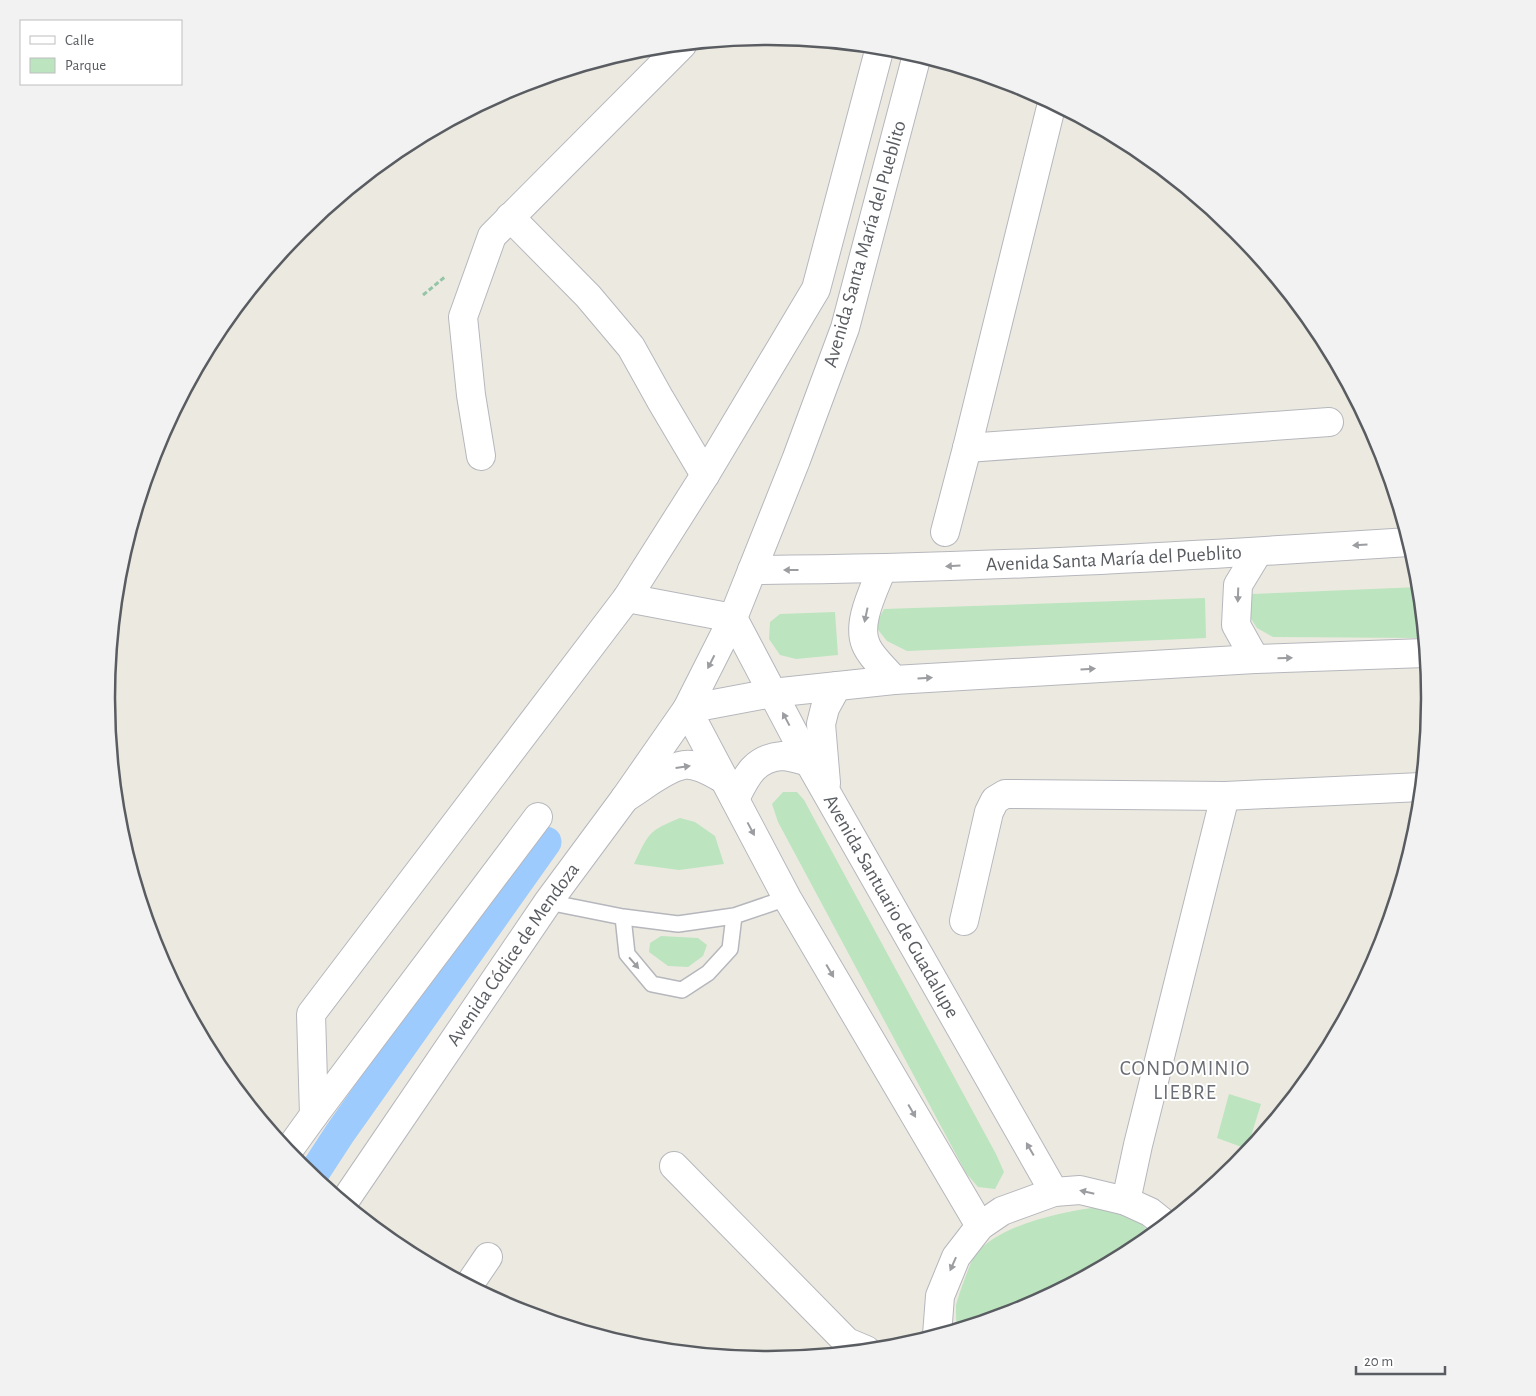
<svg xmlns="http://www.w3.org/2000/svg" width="1536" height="1396" font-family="'Alegreya Sans',sans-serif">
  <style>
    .green { fill: #bce4bf }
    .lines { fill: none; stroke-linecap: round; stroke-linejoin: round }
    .canal { stroke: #9dcbfe; stroke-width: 31 }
    .service-casing { stroke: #b6b7bd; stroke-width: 18 }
    .minor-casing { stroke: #b6b7bd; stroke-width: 30 }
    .tertiary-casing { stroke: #b6b7bd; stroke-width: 30 }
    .path { stroke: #95c5a7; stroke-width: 3; stroke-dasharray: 5 2.5; stroke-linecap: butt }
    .service { stroke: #fff; stroke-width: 15 }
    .minor { stroke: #fff; stroke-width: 28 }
    .tertiary { stroke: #fff; stroke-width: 28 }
    .oneway { fill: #9b9da0 }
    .labels { text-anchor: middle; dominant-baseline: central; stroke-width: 4; stroke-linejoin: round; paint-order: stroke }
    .street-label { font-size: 20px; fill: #595c61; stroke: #fff }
    .neighbourhood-label { font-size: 21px; letter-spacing: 1px; fill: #6a6d73; stroke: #fff }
    .rim { fill: none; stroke: #595c61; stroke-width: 2.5 }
  </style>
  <rect width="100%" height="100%" fill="#eceae0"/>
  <path class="green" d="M1419,587L1424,638L1273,637L1257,628L1246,611L1251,594Z
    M1205,598L1206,638L907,651L887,641L875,626L884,609Z
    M835,612L838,655L796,659L780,655L769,639L770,622L780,614Z
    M783,792H797L804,800L996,1154L1004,1172L995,1189L978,1187L966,1173L778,822L772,804Z
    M680,818L695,822L715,836L724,864L679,870L634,864C649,833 648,831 680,818Z
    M661,936L698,938L707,945L703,956L688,967L668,966L649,952L650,943Z
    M1229,1094L1261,1104L1247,1149L1217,1138Z
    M1099,1207L1138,1219L1151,1236L1135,1248L1021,1309L957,1329C956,1321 956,1313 956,1306C957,1299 971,1260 975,1255C1000,1224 1061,1212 1099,1207Z"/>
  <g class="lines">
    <path class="canal" d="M312,1176L340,1133L546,842"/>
    <defs>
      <path id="service" d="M548,902L623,917L678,924L734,916L787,898
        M623,917L627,954L652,984L682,990L708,973L730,949L734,916"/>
      <g id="minor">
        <path d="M510,217L588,296L631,347L660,399L705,475"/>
        <path d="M967,448L1329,422"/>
        <path d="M481,456L471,395L463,317L492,236L682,45"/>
        <path d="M945,532L967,448L1052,103"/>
        <path d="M882,569C874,590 855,625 867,647C872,658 886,670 894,680"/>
        <path id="s1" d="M752,570C971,569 1190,556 1409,542"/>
        <path d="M627,598L733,618"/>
        <path d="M1255,659L1236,625L1238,585L1258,552"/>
        <path d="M964,921L989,812L995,800L1005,794L1225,796L1421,787"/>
        <path d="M314,1115L538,817"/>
        <path d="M288,1151L314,1115L311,1014L627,598L705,475L816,289L880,47"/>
        <path d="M674,1166L847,1342L866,1350"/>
        <path d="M1126,1201L1138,1145L1225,796"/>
        <path id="s2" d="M344,1202L548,902L625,798L687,709L772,693L894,680L1255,659L1425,653"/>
        <path d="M469,1285L488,1257"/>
      </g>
      <g id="tertiary">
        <path d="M917,55L845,328L796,460L733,618L687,709L787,898L980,1226"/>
        <path id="s3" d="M733,618L809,762L1054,1192"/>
        <path d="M826,783L821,724L825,708L837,686"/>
        <path d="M625,798C642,788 665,768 684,765C698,763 714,774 725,780"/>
        <path d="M735,799C746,777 754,758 782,756C790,756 801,760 809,762"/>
        <path d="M937,1335L940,1296L956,1257L980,1226L1002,1211L1054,1192L1080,1190L1126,1201L1150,1212L1165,1224"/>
      </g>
    </defs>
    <use href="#service" class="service-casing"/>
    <use href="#minor" class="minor-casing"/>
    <use href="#tertiary" class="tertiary-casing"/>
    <path class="path" d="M423,295L446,276"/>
    <use href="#service" class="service"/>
    <use href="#minor" class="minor"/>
    <use href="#tertiary" class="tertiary"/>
  </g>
  <defs><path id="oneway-solid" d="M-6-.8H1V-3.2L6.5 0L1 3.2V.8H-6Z" transform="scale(1.25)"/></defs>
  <g class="oneway">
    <use href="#oneway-solid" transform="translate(1360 545) rotate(176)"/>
    <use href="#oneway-solid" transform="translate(953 566) rotate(177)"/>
    <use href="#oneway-solid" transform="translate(791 570) rotate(180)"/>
    <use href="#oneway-solid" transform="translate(1238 595) rotate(92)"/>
    <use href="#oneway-solid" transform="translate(866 615) rotate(102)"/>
    <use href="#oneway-solid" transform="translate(1285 658) rotate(-2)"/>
    <use href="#oneway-solid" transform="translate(711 662) rotate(117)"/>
    <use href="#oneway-solid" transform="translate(1088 669) rotate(-3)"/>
    <use href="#oneway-solid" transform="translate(925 678) rotate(-3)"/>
    <use href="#oneway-solid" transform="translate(786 719) rotate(-118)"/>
    <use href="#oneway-solid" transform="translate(683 767) rotate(-8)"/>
    <use href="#oneway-solid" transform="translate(751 829) rotate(62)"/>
    <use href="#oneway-solid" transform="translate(634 963) rotate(49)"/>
    <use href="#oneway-solid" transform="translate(830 971) rotate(60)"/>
    <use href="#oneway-solid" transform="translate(912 1111) rotate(60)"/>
    <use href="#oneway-solid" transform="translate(1030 1149) rotate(-120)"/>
    <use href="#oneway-solid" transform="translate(1087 1192) rotate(-167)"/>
    <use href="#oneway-solid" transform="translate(953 1264) rotate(114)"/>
  </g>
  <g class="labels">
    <g class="street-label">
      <text transform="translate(865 244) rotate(-74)">Avenida Santa María del Pueblito</text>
      <text stroke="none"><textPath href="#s1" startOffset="362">Avenida Santa María del Pueblito</textPath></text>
      <text stroke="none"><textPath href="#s3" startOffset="329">Avenida Santuario de Guadalupe</textPath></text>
      <text stroke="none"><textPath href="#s2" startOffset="300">Avenida Códice de Mendoza</textPath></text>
    </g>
    <g class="neighbourhood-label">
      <text x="1185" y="1068">CONDOMINIO<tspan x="1185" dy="24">LIEBRE</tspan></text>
    </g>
  </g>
  <path d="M0 0H1536V1396H0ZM115 698a653 653 0 1 1 1306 0a653 653 0 1 1-1306 0Z" fill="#f2f2f2" fill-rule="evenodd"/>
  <path class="rim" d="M115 698a653 653 0 1 1 1306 0a653 653 0 1 1-1306 0Z"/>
  <rect x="20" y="20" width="162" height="65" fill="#ffffff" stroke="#bdbec0"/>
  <rect x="30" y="36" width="25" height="8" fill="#ffffff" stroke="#bdbec0"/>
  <text x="65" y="45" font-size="15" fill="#595c61">Calle</text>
  <rect x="30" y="58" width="25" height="15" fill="#bce4bf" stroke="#bdbec0"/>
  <text x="65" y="70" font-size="15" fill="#595c61">Parque</text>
  <path d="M1356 1366v8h89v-8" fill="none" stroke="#595c61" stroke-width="2.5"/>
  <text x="1364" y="1366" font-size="15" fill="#595c61" stroke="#ffffff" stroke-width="4" paint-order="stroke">20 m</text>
</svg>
